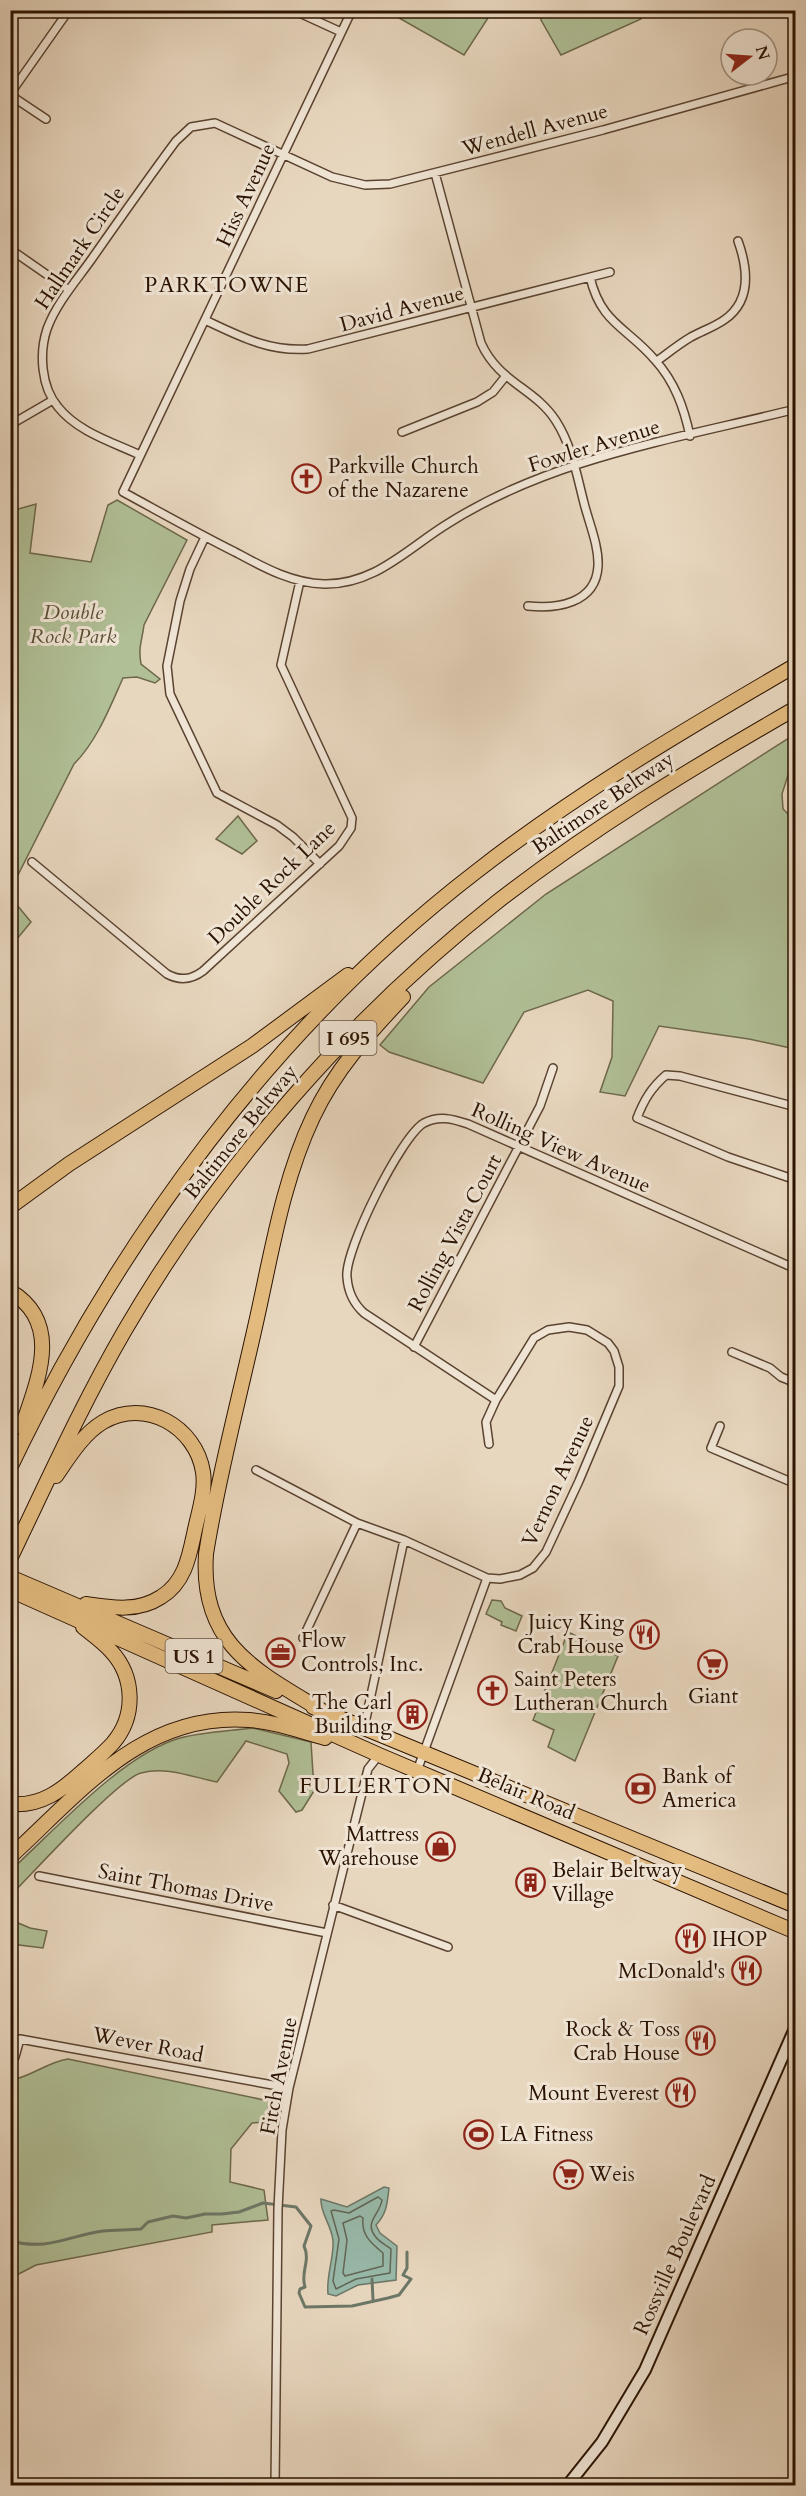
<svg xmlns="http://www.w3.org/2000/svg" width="806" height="2496" font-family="Cardo,serif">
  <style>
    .green { fill: #b0bf96; stroke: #6d684b; stroke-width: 1.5 }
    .water { fill: #98baab; stroke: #6c7767; stroke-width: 1.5 }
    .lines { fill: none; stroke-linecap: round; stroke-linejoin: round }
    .shore { stroke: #616656; stroke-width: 1.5 }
    .stream { stroke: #6c7767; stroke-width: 3 }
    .street-casing { stroke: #5a4330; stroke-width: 10 }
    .secondary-casing { stroke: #2a1200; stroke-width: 14 }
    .highway-casing { stroke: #2a1200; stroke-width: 16 }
    .street { stroke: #f0e5d5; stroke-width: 7 }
    .secondary { stroke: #f0e5d5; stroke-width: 10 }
    .highway { stroke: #e4bc80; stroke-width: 14 }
    .labels { text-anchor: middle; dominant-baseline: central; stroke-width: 6; stroke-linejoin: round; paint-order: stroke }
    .shield { fill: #f0e5d5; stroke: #655140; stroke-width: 1.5 }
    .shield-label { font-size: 20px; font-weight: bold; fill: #2a1200 }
    .street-label { font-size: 21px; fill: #2a1200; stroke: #f0e5d5 }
    .poi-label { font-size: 21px; fill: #2a1200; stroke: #f0e5d5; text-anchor: start }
    .park-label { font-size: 21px; font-style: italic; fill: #594f34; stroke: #f0e5d5 }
    .neighbourhood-label { font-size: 22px; letter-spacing: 1.5px; fill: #2a1200; stroke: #f0e5d5 }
  </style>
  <rect width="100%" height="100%" fill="#e8d7bf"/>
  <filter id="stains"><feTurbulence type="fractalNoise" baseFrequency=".00333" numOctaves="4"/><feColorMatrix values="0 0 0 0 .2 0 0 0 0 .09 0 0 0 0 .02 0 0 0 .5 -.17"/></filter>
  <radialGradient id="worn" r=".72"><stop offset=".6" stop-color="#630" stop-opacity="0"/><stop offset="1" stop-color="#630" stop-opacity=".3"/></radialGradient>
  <path class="green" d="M391,11V10L489,11L488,18L464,55L392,14Z
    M541,11V10L643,11L641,19L561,55L541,20Z
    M117,500L187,540L144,625C142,641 138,647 141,664L160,679L155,683L137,677L123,678C110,707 97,741 74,764L16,879L12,899L31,922L11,946V511L36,504L30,553L91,562L108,505Z
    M795,734V767L789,772L782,794L783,809L795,821V1049L749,1039L659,1026L625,1096L600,1092L612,1057L613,1001L588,990L524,1012L483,1083L389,1052L380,1045L429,987L546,894Z
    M238,816L257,841L242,854L216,839Z
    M492,1600L501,1601L505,1608L522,1616L516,1631L501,1625L502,1622L486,1614Z
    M568,1632L618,1656L575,1761L548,1747L554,1730L533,1720Z
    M253,1728L311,1742L313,1774L319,1783L302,1810L296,1812L279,1791L289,1763L287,1754L246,1741L217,1782C192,1777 166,1766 141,1773C118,1779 33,1873 11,1895V1870C55,1830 123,1754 180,1738C203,1732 229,1731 253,1728Z
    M11,1920L30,1928L47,1931L43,1948L11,1944Z
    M68,2059L269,2101L266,2122L252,2123L231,2149L230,2182L264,2190L268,2220L212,2225V2232L36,2265L11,2278V2080C31,2077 47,2062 68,2059Z"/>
  <path class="water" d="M384,2187L389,2188C387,2204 387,2213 376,2225L380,2233L397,2246L396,2280L358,2285L336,2296L328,2294C326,2275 334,2259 333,2241C332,2226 320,2213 321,2199L347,2207Z"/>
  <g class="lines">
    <path class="shore" d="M378,2197L382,2200C380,2214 364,2222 375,2236C379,2242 386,2245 391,2249L390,2273L356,2279L336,2289L333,2281L339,2239L331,2211L334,2210L349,2213Z
      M360,2216L363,2218C361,2235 371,2243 383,2253V2266L345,2276L343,2273L347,2240L343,2223Z"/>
    <path class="stream" d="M10,2241C49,2251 67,2236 103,2231C115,2230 128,2230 141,2229L148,2222L173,2216L186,2218L205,2214H222L239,2212L263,2203L296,2207L311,2226L304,2246C311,2261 300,2272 305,2287L300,2289L299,2293L305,2307L352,2306L388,2298L399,2295L411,2279L403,2275L407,2268V2252
      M372,2279L373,2300"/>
    <defs>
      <path id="street" d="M293,10L341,32
        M352,10L123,492C160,512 197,533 235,552C263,567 291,583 324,584C373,585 405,551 444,526C549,458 676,439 796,409
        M10,94L69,10
        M10,95L46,119
        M435,173L481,343C499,383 535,388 556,421C572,446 577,476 584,503C589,523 599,546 598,566C596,604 556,609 528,606
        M10,249L69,290
        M590,277C601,324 627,327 655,360C675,382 684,408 690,436
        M205,320C239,336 269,352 308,349L610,272
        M657,361C668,353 679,344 691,337C702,331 714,327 724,320C752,301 748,269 738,241
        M10,425L53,400
        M402,432L477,402L493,392L505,377
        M140,455C112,442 78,432 58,407C41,387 39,353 47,329C56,304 76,281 91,260C119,220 147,180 176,141L191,127L215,123L332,177L365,185L390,184L603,130L796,76
        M205,537L190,569L180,601L167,666L170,694L217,793L277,825L293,837L320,864
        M32,862L167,974C180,981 191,980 203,971L339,846L351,828L352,818L281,665L300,581
        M796,1107L680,1076L666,1075C651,1088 644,1100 637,1118L728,1157L796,1180
        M414,1347L540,1106L553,1068
        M732,1352L770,1368L781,1377L796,1383
        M496,1400L364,1313C354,1304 348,1292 347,1277C344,1251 401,1136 424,1123C439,1115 453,1119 468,1124L796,1269
        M720,1426L711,1448L796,1484
        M256,1470L357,1523L404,1540L487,1578L500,1579L520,1575L533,1568L546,1552L579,1481L619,1386V1367L614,1351L608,1343L587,1330L569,1327L548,1330L534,1338L496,1400L486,1422L489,1444
        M303,1638L357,1523
        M364,1728L404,1540
        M417,1771L487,1578
        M39,1876L327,1933
        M333,1905L448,1947
        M15,2057L20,2039L289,2088
        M275,2486L278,2209L282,2130L289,2088L368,1769L379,1755"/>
      <path id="secondary" d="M567,2486L602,2442L645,2370L796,2026"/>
      <path id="highway" d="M10,1207L69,1164L252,1046L348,975
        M10,1291C64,1323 37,1382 22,1427
        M10,1468C120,1238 274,1027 477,871C577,793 686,729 796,665
        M56,1476C69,1457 83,1434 103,1422C145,1397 196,1427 203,1472C206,1492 198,1514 194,1534C189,1558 184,1583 161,1597C138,1612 113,1608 86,1604
        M10,1559C47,1482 82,1404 125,1330C220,1167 349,1019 497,902C591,829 693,767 796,708
        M10,1577L276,1691
        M10,1590L379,1755L796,1932
        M313,1707L796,1906
        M321,1710C255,1670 200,1644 206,1554C218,1478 238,1403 255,1327C271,1257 282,1182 313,1117C335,1070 368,1034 403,997
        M10,1804C41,1807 62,1790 83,1771C93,1762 104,1753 113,1743C136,1716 135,1677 111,1651C103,1642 93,1635 83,1627
        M10,1857C81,1792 143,1712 249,1720C275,1722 300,1731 325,1738"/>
    </defs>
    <use href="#street" class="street-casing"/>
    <use href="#secondary" class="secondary-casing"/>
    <use href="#highway" class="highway-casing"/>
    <use href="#street" class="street"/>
    <use href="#secondary" class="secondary"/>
    <use href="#highway" class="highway"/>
  </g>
  <defs>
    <symbol id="church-ring" viewBox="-11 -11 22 22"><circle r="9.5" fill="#f0e5d5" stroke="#8f2418" stroke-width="1.5"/><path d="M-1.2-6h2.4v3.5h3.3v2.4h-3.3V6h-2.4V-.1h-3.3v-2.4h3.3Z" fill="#8f2418"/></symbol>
    <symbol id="restaurant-ring" viewBox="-11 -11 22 22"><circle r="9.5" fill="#f0e5d5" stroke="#8f2418" stroke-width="1.5"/><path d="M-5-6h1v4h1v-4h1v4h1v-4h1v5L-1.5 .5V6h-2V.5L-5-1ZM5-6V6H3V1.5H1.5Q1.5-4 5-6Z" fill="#8f2418"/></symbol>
    <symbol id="office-ring" viewBox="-11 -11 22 22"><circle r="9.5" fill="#f0e5d5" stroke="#8f2418" stroke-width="1.5"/><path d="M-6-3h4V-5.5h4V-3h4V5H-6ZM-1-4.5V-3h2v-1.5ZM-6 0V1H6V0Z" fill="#8f2418"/></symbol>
    <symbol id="supermarket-ring" viewBox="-11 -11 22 22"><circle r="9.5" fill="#f0e5d5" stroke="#8f2418" stroke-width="1.5"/><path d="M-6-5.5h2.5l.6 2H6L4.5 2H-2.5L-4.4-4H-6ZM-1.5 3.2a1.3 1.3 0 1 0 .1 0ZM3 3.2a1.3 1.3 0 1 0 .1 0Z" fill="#8f2418"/></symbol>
    <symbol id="building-ring" viewBox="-11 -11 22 22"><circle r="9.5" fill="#f0e5d5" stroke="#8f2418" stroke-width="1.5"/><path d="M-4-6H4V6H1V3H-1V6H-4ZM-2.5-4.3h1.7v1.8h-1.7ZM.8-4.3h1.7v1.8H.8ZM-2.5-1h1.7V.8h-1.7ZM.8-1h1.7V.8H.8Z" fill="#8f2418"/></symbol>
    <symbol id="bank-ring" viewBox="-11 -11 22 22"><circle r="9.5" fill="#f0e5d5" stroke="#8f2418" stroke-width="1.5"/><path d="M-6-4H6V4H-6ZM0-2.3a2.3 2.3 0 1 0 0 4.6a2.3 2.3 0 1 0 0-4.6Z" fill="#8f2418"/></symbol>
    <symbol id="shop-ring" viewBox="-11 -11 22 22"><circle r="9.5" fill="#f0e5d5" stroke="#8f2418" stroke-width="1.5"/><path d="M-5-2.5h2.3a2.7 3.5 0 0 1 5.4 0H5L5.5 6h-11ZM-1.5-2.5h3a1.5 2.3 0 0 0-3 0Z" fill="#8f2418"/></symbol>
    <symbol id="stadium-ring" viewBox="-11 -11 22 22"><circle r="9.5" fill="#f0e5d5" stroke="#8f2418" stroke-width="1.5"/><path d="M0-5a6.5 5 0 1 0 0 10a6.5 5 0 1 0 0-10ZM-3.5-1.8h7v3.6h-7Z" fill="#8f2418"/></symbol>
  </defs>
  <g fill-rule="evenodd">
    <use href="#church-ring" x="290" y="462" width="33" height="33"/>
    <use href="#restaurant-ring" x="628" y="1618" width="33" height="33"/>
    <use href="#office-ring" x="264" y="1636" width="33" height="33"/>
    <use href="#supermarket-ring" x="696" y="1648" width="33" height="33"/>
    <use href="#church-ring" x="476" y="1674" width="33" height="33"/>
    <use href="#building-ring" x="396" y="1698" width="33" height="33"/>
    <use href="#bank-ring" x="624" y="1772" width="33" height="33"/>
    <use href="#shop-ring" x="424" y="1830" width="33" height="33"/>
    <use href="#building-ring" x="514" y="1866" width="33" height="33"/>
    <use href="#restaurant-ring" x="674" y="1922" width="33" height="33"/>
    <use href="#restaurant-ring" x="730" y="1954" width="33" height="33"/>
    <use href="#restaurant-ring" x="684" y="2024" width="33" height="33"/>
    <use href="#restaurant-ring" x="664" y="2076" width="33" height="33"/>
    <use href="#stadium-ring" x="462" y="2118" width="33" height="33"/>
    <use href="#supermarket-ring" x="552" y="2158" width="33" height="33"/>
  </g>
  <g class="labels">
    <g class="shield">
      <rect x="319.5" y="1021" width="57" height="34" rx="4.5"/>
      <rect x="165.5" y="1639" width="57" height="34" rx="4.5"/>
    </g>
    <g class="shield-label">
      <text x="348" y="1038">I 695</text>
      <text x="194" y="1656">US 1</text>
    </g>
    <g class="street-label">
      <text transform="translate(535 130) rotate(-15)">Wendell Avenue</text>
      <text transform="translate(246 195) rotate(-65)">Hiss Avenue</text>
      <text transform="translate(80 248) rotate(-56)">Hallmark Circle</text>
      <text transform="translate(402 309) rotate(-15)">David Avenue</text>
      <text transform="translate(594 446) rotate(-17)">Fowler Avenue</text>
      <text transform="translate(603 803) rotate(-34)">Baltimore Beltway</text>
      <text transform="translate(272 883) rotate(-44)">Double Rock Lane</text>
      <text transform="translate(241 1132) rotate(-51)">Baltimore Beltway</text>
      <text transform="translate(561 1148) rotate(24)">Rolling View Avenue</text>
      <text transform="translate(455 1233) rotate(-62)">Rolling Vista Court</text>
      <text transform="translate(558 1481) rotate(-65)">Vernon Avenue</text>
      <text transform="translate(526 1794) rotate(23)">Belair Road</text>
      <text transform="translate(186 1888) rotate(11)">Saint Thomas Drive</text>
      <text transform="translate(148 2045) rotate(11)">Wever Road</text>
      <text transform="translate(279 2076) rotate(-79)">Fitch Avenue</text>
      <text transform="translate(675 2255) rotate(-66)">Rossville Boulevard</text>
    </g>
    <g class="poi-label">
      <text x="328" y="466">Parkville Church<tspan x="328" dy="24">of the Nazarene</tspan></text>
      <text x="624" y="1622" text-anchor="end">Juicy King<tspan x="624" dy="24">Crab House</tspan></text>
      <text x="301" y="1640">Flow<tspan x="301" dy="24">Controls, Inc.</tspan></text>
      <text x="514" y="1679">Saint Peters<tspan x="514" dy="24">Lutheran Church</tspan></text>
      <text x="713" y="1696" text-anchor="middle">Giant</text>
      <text x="392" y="1702" text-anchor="end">The Carl<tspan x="392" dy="24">Building</tspan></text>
      <text x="662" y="1776">Bank of<tspan x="662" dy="24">America</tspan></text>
      <text x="419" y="1834" text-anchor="end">Mattress<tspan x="419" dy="24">Warehouse</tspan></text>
      <text x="552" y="1870">Belair Beltway<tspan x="552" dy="24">Village</tspan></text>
      <text x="712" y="1939">IHOP</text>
      <text x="725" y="1971" text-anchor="end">McDonald's</text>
      <text x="680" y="2029" text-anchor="end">Rock &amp; Toss<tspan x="680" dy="24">Crab House</tspan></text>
      <text x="659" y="2093" text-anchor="end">Mount Everest</text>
      <text x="500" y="2134">LA Fitness</text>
      <text x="589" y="2174">Weis</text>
    </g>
    <g class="park-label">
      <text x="73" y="612">Double<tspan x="73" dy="24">Rock Park</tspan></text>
    </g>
    <g class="neighbourhood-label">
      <text x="227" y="285">PARKTOWNE</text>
      <text x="376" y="1786">FULLERTON</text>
    </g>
  </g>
  <rect width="806" height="2496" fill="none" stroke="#e8d7bf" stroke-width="36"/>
  <rect x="12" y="12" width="782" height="2472" fill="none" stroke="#2a1200" stroke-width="3"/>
  <rect x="18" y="18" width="770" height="2460" fill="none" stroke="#2a1200" stroke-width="1.5"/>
  <g transform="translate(749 57) rotate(73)"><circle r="28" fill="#f0e5d5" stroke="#a19180" stroke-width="1.5"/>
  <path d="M0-4.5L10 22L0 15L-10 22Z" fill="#8f2418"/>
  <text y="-9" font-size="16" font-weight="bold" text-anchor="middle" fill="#2a1200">N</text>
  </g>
  <rect width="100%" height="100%" filter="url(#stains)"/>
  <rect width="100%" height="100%" fill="url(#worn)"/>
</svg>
